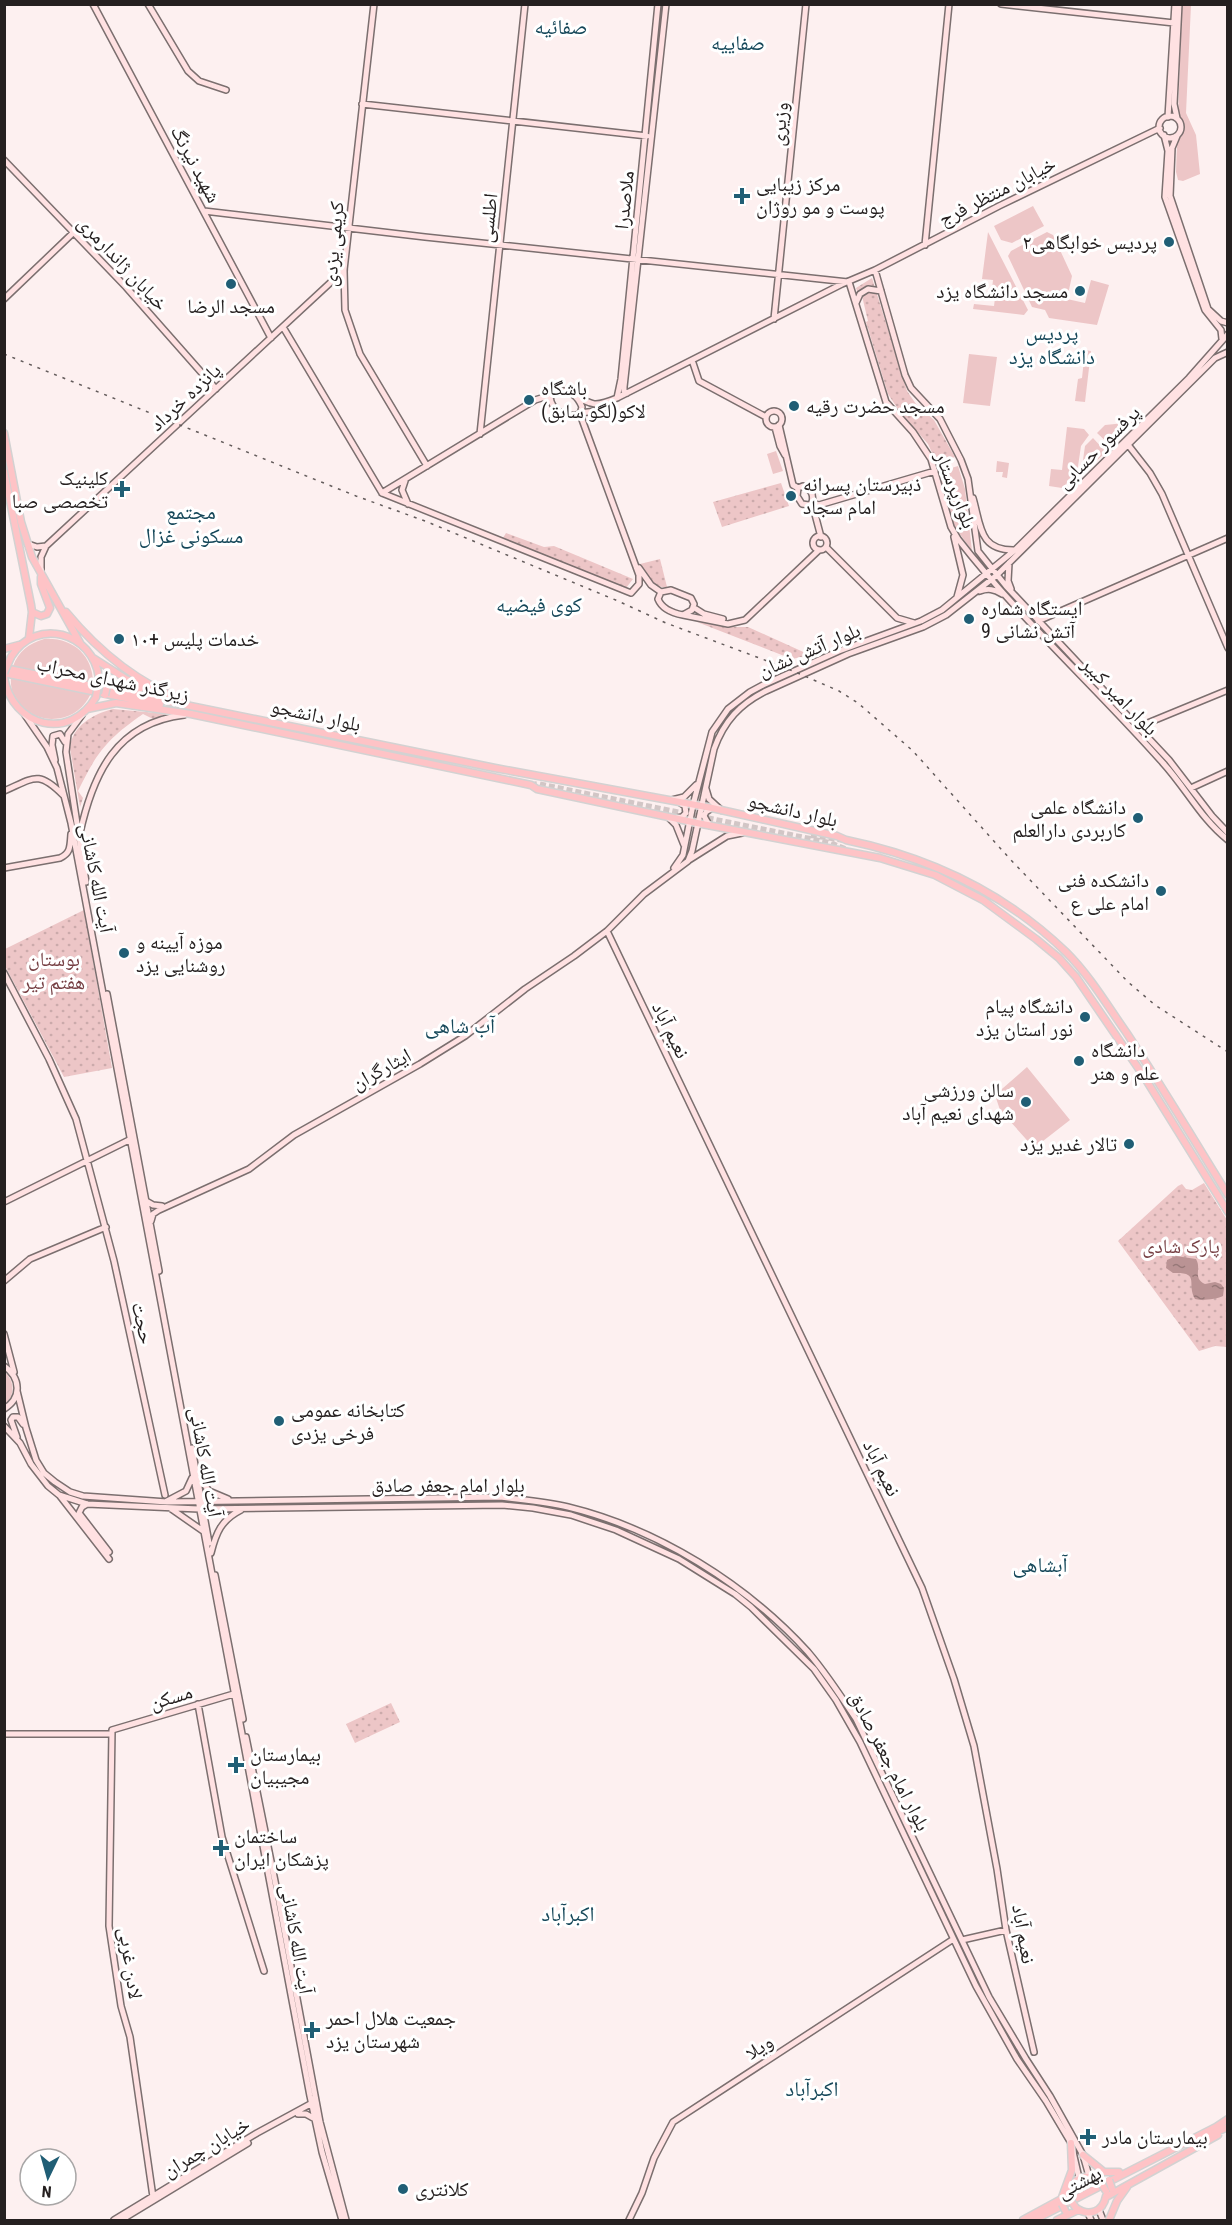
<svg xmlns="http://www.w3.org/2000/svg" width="1232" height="2225" font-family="'Roboto Condensed','Noto Naskh Arabic',sans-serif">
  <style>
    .grass { fill: #edc6c7 }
    .park { fill: url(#park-dots) }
    .water { fill: url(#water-ripples) }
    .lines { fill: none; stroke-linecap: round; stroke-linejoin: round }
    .primary-tunnel { stroke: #d2c6c6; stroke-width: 6; stroke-dasharray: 6 3; stroke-linecap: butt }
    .secondary-casing { stroke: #7b6f6f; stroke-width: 8 }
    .primary-casing { stroke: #d3d2d2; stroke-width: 9 }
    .secondary { stroke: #ffe1e2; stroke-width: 5 }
    .primary { stroke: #fec3c6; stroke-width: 6 }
    .rail { stroke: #645c5c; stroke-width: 1.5; stroke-dasharray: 3 6; stroke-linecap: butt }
    .primary-bridge-casing { stroke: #d3d2d2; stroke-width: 9; stroke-linecap: butt }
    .primary-bridge { stroke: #fec3c6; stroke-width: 6 }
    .poi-dot { fill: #205e75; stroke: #fff; stroke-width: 2 }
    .labels { text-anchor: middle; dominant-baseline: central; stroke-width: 6; stroke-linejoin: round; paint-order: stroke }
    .street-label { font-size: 20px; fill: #252020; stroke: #fff }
    .poi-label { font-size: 20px; fill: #252020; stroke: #fff; text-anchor: start }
    .park-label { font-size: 20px; fill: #763f43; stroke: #fff }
    .neighbourhood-label { font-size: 21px; fill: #154759; stroke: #fff }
  </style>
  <defs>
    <pattern id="park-dots" width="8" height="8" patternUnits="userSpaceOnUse" patternTransform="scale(1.5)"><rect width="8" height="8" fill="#edc6c7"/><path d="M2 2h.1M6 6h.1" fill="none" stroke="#cbaaab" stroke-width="1.8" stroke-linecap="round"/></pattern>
    <pattern id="water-ripples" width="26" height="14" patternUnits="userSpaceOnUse" patternTransform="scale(1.5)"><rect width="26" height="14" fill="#ba9394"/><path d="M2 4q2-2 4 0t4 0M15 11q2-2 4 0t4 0" fill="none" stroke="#977878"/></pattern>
  </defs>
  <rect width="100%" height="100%" fill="#fdf0f0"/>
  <path class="grass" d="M1182,5H1191L1186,113L1196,135L1200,174L1183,181L1178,180L1176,172Z
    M1033,206L1044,226L1012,243L1001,240L994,226Z
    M988,232L1028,310L1024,315L973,309L974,304L994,306L996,290L992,289L993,280L982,279Z
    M1047,232L1053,235L1072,276L1067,299L1085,303L1091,280L1109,285L1097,325L1049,318L1045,310L1032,307L1008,256L1011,251Z
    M1085,350L1091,351L1085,402L1075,401L1078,379L1082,378Z
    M969,354L997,357L990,406L963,403Z
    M1135,422L1111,446L1097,433L1105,425Z
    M1067,427L1084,429L1089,435L1081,446L1077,473L1062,488L1049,486L1051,469L1062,470Z
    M1093,438L1106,452L1090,467L1083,460L1085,446Z
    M776,451L783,471L773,474L767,454Z
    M997,461L1009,463L1007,478L1002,477L1003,472H996Z
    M958,466L965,489L972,551L954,526L938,472Z
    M44,639C72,637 93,655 93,683L13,666C19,651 28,644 44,639Z
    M11,677L91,693C73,736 7,722 11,677Z
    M1027,1067L1070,1120L1034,1148L1000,1110L995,1095Z
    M5,1372C15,1382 15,1395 5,1405Z"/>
  <path class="park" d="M872,278L907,391L916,404L934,420L955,457L937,463L928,444L900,412L888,394L866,322L868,321L862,296L858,293L856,288Z
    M781,483L789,506L722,527L713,502Z
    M506,533L544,547L554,546L633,579L626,588L503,538Z
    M660,559L667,587C651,588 647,576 640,564Z
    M697,622L736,627H748L810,655L792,659Z
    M113,709L167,714L153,719L143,714C107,739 97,752 78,791L83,798L80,807L70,748C72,726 93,714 113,709Z
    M84,910L112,1068L64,1077L5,966V949Z
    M1204,1183L1227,1220V1347L1215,1346L1199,1351L1118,1241L1178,1186L1182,1184L1186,1189L1192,1190Z
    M391,1703L400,1722L355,1743L346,1724Z"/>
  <path class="water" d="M1176,1256L1196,1259C1202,1269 1192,1278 1205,1284L1215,1282L1221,1284L1224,1288L1223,1296C1218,1299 1200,1301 1195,1299C1186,1283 1201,1272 1173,1273L1166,1268L1167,1260Z"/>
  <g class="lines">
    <path class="primary-tunnel" d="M531,785L538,784L572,791L830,843L847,850
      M811,835L845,840"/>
    <defs>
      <path id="secondary" d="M93,4L271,338
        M148,4L188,71L199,81L226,90
        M374,4L344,270L345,310L360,354L427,466
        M1001,4L1174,23
        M362,104L647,136
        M1159 127a11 11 0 1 1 22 0a11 11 0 1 1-22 0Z
        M1168,117L1175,4
        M1177,118L1174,104L1179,4
        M1164,135L1168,151L1165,197L1205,310L1221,330L1222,339
        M1177,136L1172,148L1170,196L1208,309L1221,321L1228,323
        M4,160L126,287L216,389
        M204,211L425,237L848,282
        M925,245L949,4
        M875,270L905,375L911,388L940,419L961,460L968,479L978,551L1006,586L1169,760L1212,816L1228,833
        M849,282L886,402L913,432L931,459L951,527L958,539C1020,619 1096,687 1163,763C1186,788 1201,819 1228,840
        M4,299L74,232
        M856,303L860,294L868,289L881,291
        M774,319L806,4
        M283,327L382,493
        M693,363L699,381L766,417
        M557,391C569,389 578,396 582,407L580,414C567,418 552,412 550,397Z
        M627,393L624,391V387L666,4
        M573,394C593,406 595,407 617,398L842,284L875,270L999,206L1160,128
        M617,398L621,379L658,4
        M766 419a8 8 0 1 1 16 0a8 8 0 1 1-16 0Z
        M580,413L596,411L605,407
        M779,425L793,485L798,488
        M775,427L780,446L785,455
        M480,434L525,4
        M1129,446L1150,473L1162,494L1228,648
        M405,481L402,490L408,504
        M803,486C811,489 814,494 812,503L809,505L802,504L797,496L798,488Z
        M382,493L631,593L639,584V575L580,414
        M382,493L535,400L551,395
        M973,498C981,526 979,551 1015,550
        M812,503L819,505L935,471
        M812,503L821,537
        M813 543a7 7 0 1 1 14 0a7 7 0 1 1-14 0Z
        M954,537L963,575L957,597
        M28,544L37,547L46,546
        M826,547L897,618L914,623
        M1009,563L1008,581L1011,589
        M639,568L651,585L661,592
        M41,572V557L46,546L344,270
        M671,590L691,598L694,604L692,610L683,615C672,613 662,609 658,599L661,592Z
        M980,591C988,588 994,589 1002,594
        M693,607L704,614L723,619
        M683,615L728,624L745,620L819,550
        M1038,621L1228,538
        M25,715L47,747L57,768L71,823L310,2096L322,2152L342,2220
        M82,715L68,734L66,752L86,882
        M1138,727L1228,690
        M55,760L52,745L53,736L60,734L65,742
        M1191,788L1228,771
        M706,789L709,799L721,810
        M4,791C34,778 38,770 63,795
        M672,800L684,797L696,785
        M668,817L676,825L684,845
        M677,818L682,817L686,813L685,806L679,802
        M709,825L704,816L706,812L712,808
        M80,833C93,774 116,723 184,715
        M689,860L727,836L742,833
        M4,868L60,858C71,853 70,846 71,834
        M674,868L683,855L693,805L712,732L728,709L750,692L763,685L839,651L921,621L942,610L1015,550L1189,378L1228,334
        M607,931L922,1588L954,1679L974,1746L997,1869L1006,1930L1034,2052
        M4,973L49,1059L76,1119L114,1261L165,1495
        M107,994L159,1271
        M146,1201L153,1205L162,1206
        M4,1202L131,1139
        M151,1221L153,1214L159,1210L249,1169L294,1135L420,1064L465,1036L525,989L574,956L607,931L644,894L688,861L692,851L714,749C724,721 740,704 766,691L848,654L923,627L946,615L997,575L1215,358L1228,352
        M4,1281L30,1259L106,1227
        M4,1334L14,1372
        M4,1366C21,1378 22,1398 4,1409
        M17,1391L26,1428L36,1460L44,1473L55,1482L70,1492L83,1496L167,1502L500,1497C523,1500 546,1502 568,1507C658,1529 746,1584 808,1652C826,1673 841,1696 856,1719L989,1997L1026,2059L1050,2096L1083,2155L1089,2176
        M4,1426L20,1443L31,1464L48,1486L59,1495L87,1504L199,1509L502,1505L533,1508L571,1515L616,1530L679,1559L735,1594L751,1607L814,1669L836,1700L860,1742L976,1986L1017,2059L1046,2101L1071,2143L1079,2178
        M17,1437L11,1420L13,1417H18L23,1424
        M192,1448L209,1543
        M199,1477L209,1491L228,1499
        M60,1496L109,1559
        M167,1501L186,1491L192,1478
        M87,1504L82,1507L79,1513L109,1552
        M170,1508L203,1531
        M211,1553C216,1533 221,1520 241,1510
        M215,1575L243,1719
        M198,1704L222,1837L264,1971
        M4,1734H112
        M246,1737L277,1891L320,2122L346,2220
        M962,1940L1006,1930
        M298,2114H306L315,2119
        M153,2197L130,2037L121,2006L109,1926L112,1730L237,1693
        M1099,2210L1103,2220
        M1088,2213L1091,2220
        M114,2220L257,2133L314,2102
        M121,2220L248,2143
        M629,2220L642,2193L654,2158L673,2122L952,1940"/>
      <path id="primary" d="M4,433L21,522L32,557L80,643
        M4,471L31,605L32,612L29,638
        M32,612L41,616L47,614L50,608L41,584V577
        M66,612C99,652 137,683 186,702
        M4,649L19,645
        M11,657C36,616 93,632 99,678
        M93,658L126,679L155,691
        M4,668L495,768L712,808L837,836L846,840C928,857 1005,893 1066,952C1090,976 1107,1005 1126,1032C1161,1085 1194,1140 1228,1195
        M4,673L160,705
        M4,677C12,727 70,742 96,697
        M107,686L114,684L140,689
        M87,709L116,703L191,714L531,785L537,789L697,823L880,858L935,875L983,900L1036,939L1059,958L1076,977L1143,1075L1228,1212
        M1203,2138L1228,2127
        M1083,2155L1104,2172H1119
        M1070,2188C1078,2175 1090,2173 1101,2183
        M1106,2197L1218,2135
        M1061,2200L1072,2170L1071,2143
        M1076,2208C1089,2217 1103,2212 1106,2196
        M1023,2220L1069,2195
        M1034,2220L1216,2127L1228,2119
        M1057,2220L1078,2210
        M1109,2220L1117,2201L1127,2187"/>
    </defs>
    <use href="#secondary" class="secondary-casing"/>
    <use href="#primary" class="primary-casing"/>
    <use href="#secondary" class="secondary"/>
    <use href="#primary" class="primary"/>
    <path class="rail" d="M4,354L356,496L425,521L618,601L666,623L786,668L839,691L858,703L913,751L1010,859L1128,982L1155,1005L1228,1052"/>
    <defs>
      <path id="primary-bridge" d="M4,673L11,657
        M105,695L107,686
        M96,697L99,678
        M1109,2180L1112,2189
        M1101,2183L1106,2191
        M1069,2198L1076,2208
        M1062,2204L1066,2212"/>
    </defs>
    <use href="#primary-bridge" class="primary-bridge-casing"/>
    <use href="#primary-bridge" class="primary-bridge"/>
  </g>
  <g class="poi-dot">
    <path d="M739 187h6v6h6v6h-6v6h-6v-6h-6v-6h6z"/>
    <circle cx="1169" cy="242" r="6"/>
    <circle cx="231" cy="284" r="6"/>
    <circle cx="1080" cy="291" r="6"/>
    <circle cx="529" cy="400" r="6"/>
    <circle cx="794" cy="406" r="6"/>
    <path d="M119 480h6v6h6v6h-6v6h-6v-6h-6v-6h6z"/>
    <circle cx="791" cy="496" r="6"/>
    <circle cx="969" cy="619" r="6"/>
    <circle cx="119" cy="639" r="6"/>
    <circle cx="1138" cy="818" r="6"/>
    <circle cx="1161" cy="891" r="6"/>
    <circle cx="124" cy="953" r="6"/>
    <circle cx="1085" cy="1017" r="6"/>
    <circle cx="1079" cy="1061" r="6"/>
    <circle cx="1026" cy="1102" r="6"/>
    <circle cx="1129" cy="1144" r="6"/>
    <circle cx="279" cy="1421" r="6"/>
    <path d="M233 1756h6v6h6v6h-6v6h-6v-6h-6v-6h6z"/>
    <path d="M218 1839h6v6h6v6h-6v6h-6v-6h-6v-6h6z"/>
    <path d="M309 2021h6v6h6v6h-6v6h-6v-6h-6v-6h6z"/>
    <path d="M1085 2128h6v6h6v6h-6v6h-6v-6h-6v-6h6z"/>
    <circle cx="403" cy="2189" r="6"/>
  </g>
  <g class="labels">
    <g class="street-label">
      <text transform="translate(779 124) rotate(-84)">وزیری</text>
      <text transform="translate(196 164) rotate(62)">شهید نیرنگ</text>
      <text transform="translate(997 191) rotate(-27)">خیابان منتظر فرج</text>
      <text transform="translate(624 200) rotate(-84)">ملاصدرا</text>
      <text transform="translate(488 218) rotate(-84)">اطلسى</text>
      <text transform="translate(333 244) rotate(-85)">کریمی یزدی</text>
      <text transform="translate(123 263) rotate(47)">خیابان ژاندارمری</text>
      <text transform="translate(185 397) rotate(-43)">پانزده خرداد</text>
      <text transform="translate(1098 447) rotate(-45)">پرفسور حسابی</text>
      <text transform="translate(956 490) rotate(69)">بلوارپرستار</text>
      <text transform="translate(809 650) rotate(-23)">بلوار آتش نشان</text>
      <text transform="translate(113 679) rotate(12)">زیرگذر شهدای محراب</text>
      <text transform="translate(1120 696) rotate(46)">بلوار امیر کبیر</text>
      <text transform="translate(316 715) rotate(12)">بلوار دانشجو</text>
      <text transform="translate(793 810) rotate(13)">بلوار دانشجو</text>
      <text transform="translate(97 878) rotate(79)">آیت الله کاشانی</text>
      <text transform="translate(671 1030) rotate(64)">نعیم آباد</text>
      <text transform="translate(381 1069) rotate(-29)">ایثارگران</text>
      <text transform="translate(143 1323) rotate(77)">حجت</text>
      <text transform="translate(206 1462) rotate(80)">آیت الله کاشانی</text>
      <text transform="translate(882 1468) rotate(64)">نعیم آباد</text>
      <text x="448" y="1485">بلوار امام جعفر صادق</text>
      <text transform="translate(171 1697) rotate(-17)">مسکن</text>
      <text transform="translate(890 1761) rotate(63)">بلوار امام جعفر صادق</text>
      <text transform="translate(1024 1934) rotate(80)">نعیم آباد</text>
      <text transform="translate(297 1939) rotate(80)">آیت الله کاشانی</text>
      <text transform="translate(131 1963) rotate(82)">لادن غربی</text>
      <text transform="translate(759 2047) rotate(-32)">ویلا</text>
      <text transform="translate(206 2147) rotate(-31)">خیابان چمران</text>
      <text transform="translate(1079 2182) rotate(-28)">بهشتی</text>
    </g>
    <g class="poi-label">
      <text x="756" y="184">مرکز زیبایی<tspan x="756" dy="23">پوست و مو روژان</tspan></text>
      <text x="1157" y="242" text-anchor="end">پردیس خوابگاهی٢</text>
      <text x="1068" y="291" text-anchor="end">مسجد دانشگاه یزد</text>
      <text x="231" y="306" text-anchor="middle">مسجد الرضا</text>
      <text x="541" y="388">باشگاه<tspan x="541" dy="23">لاکو(لگو سابق)</tspan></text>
      <text x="806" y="406">مسجد حضرت رقیه</text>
      <text x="108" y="478" text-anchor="end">کلینیک<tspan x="108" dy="23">تخصصی صبا</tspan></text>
      <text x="803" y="484">ذبیرستان پسرانه<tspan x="803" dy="23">امام سجاد</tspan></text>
      <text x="981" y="608">ایستگاه شماره<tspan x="981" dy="23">9 آتش نشانی</tspan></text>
      <text x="131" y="639">خدمات پلیس +۱۰</text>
      <text x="1126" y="807" text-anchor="end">دانشگاه علمی<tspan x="1126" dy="23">کاربردی دارالعلم</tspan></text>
      <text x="1149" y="880" text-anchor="end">دانشکده فنی<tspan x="1149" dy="23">امام علی ع</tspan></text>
      <text x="136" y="942">موزه آیینه و<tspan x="136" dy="23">روشنایی یزد</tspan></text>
      <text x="1073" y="1006" text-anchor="end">دانشگاه پیام<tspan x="1073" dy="23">نور استان یزد</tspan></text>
      <text x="1091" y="1050">دانشگاه<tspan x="1091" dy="23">علم و هنر</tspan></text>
      <text x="1014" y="1090" text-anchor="end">سالن ورزشی<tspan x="1014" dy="23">شهدای نعیم آباد</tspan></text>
      <text x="1117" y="1144" text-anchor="end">تالار غدیر یزد</text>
      <text x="291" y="1410">کتابخانه عمومی<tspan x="291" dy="23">فرخی یزدی</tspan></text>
      <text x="250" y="1754">بیمارستان<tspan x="250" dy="23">مجیبیان</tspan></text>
      <text x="234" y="1836">ساختمان<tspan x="234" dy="23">پزشکان ایران</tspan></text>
      <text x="326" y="2018">جمعیت هلال احمر<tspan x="326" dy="23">شهرستان یزد</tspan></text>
      <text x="1102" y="2137">بیمارستان مادر</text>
      <text x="415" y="2189">کلانتری</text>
    </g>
    <g class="park-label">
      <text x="54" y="959">بوستان<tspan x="54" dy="23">هفتم تیر</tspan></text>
      <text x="1181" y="1246">پارک شادی</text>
    </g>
    <g class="neighbourhood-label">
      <text x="561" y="27">صفائیه</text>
      <text x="738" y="43">صفاییه</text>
      <text x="1052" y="333">پردیس<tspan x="1052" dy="24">دانشگاه یزد</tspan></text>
      <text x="191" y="512">مجتمع<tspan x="191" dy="24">مسکونی غزال</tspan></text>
      <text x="539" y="605">کوی فیضیه</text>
      <text x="460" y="1026">آب شاهی</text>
      <text x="1040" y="1565">آبشاهی</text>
      <text x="568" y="1914">اکبرآباد</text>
      <text x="812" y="2089">اکبرآباد</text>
    </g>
  </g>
  <rect width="1232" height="2225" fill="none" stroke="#252020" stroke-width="12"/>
  <g transform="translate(48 2177) rotate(185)"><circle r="28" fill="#ffffff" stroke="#a8a6a6" stroke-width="1.5"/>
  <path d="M0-4.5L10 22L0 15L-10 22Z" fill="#205e75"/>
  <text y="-9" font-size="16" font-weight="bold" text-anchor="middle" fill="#252020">N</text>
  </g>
</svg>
